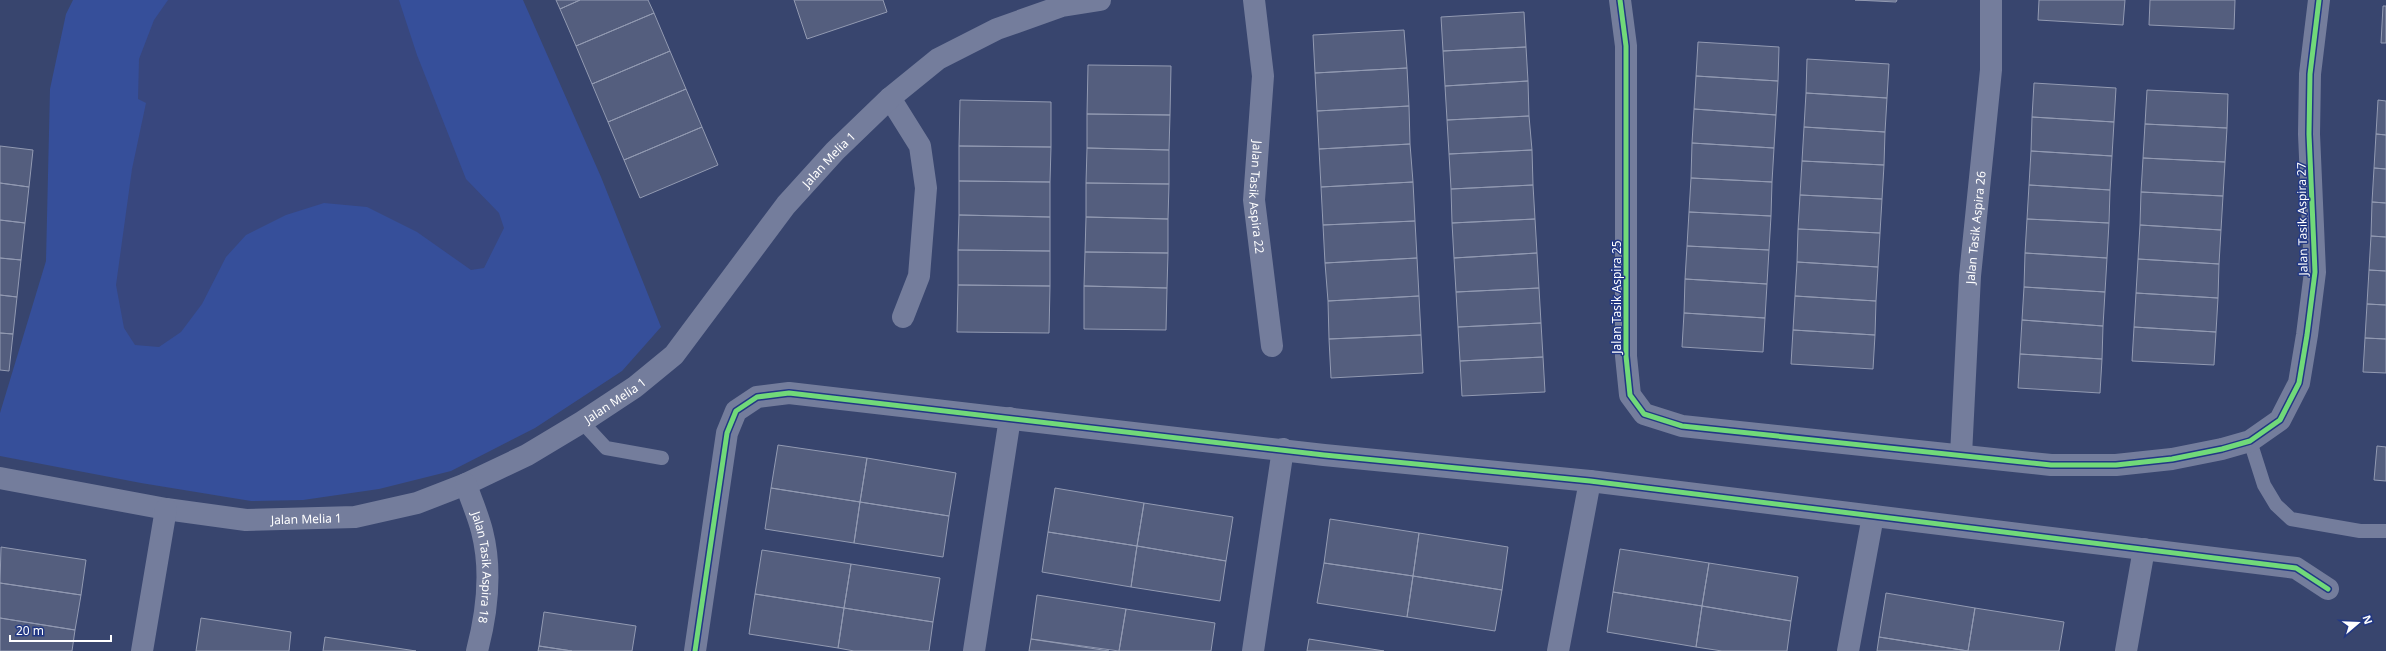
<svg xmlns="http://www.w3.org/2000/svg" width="2386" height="651" font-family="'Noto Sans',sans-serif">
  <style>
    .green { fill: #364f9a }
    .water { fill: #38477e }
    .building { fill: #545e7e; stroke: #929ab2 }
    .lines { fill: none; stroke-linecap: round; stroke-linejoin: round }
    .lane { stroke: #747d9c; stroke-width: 14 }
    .street { stroke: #747d9c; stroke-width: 22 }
    .cycleway-casing { stroke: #223884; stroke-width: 8 }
    .cycleway { stroke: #71d979; stroke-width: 5 }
    .labels { text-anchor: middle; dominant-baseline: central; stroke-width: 3; stroke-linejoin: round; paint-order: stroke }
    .street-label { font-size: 12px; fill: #fff; stroke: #223884 }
  </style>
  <rect width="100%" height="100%" fill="#38456e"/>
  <path class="green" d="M73,0H523L601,177L661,327L622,371L535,428L451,471L379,489L303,500L251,501L141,483L0,456V413L46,261L50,89L66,14Z"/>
  <path class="water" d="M168,0H399L417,55L466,179L499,213L504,228L484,268L471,270L417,232L367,207L324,203L286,215L246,235L226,257L202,304L181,332L159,347L135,345L124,328L116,285L132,169L146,103L138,99L139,59L154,20Z"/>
  <path class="building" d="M556,0H580L560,9Z
    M580,0H648L654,13L576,46L560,9Z
    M794,0H883L887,12L807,39Z
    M1855,0H1897L1896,2Z
    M2039,0H2125L2123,25L2038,20Z
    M2150,0H2235L2234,29L2149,25Z
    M2383,6H2386V43H2381Z
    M1524,12L1526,47L1443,51L1441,17Z
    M654,13L670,51L592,84L576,46Z
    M1404,30L1407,68L1315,73L1313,35Z
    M1698,42L1779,47L1778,81L1696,76Z
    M1526,47L1528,81L1445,86L1443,51Z
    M670,51L686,89L608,122L592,84Z
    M1807,59L1889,64L1887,98L1806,93Z
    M1088,65L1171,66L1170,115L1087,114Z
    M1407,68L1409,106L1317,111L1315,73Z
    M1696,76L1778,81L1776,115L1694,109Z
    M1528,81L1529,116L1447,120L1445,86Z
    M2034,83L2116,88L2114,122L2032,117Z
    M686,89L702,127L624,160L608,122Z
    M2147,90L2228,94L2227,128L2145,124Z
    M1806,93L1887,98L1885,132L1804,127Z
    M960,100L1051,102V147L959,146Z
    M2378,100L2386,101V135L2376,134Z
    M1409,106L1410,144L1319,149L1317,111Z
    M1694,109L1776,115L1774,148L1692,143Z
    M1087,114L1170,115L1169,150L1087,148Z
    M1529,116L1532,150L1449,154L1447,120Z
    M2032,117L2114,122L2112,156L2031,151Z
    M2145,124L2227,128L2225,162L2143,158Z
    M702,127L718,165L640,198L624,160Z
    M1804,127L1885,132L1884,165L1802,161Z
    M2376,134L2386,135V169L2374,168Z
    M1692,143L1774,148L1772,182L1691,178Z
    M1410,144L1413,182L1321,187L1319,149Z
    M0,146L33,150L29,187L0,183Z
    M959,146L1051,147L1050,182L959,181Z
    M1087,148L1169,150V184L1086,183Z
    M1532,150L1533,185L1451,189L1449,154Z
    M2031,151L2112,156L2110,190L2029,185Z
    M2143,158L2225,162L2223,196L2141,192Z
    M1802,161L1884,165L1882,199L1800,195Z
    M2374,168L2386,169V203L2372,202Z
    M1691,178L1772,182L1771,216L1689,212Z
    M959,181L1050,182V217L959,215Z
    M1413,182L1415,221L1323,225L1321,187Z
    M0,183L29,187L25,223L0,220Z
    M1086,183L1169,184L1168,219L1086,217Z
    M1533,185L1535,219L1452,223L1451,189Z
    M2029,185L2110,190L2109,223L2027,219Z
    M2141,192L2223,196L2221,230L2140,225Z
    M1800,195L1882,199L1880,233L1798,229Z
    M2372,202L2386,203V237L2371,236Z
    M1689,212L1771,216L1769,250L1687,246Z
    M959,215L1050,217V251L958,250Z
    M1086,217L1168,219V253L1085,252Z
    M1535,219L1537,253L1454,258L1452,223Z
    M2027,219L2109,223L2107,258L2025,253Z
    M0,220L25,223L21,260L0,258Z
    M1415,221L1417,258L1325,263L1323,225Z
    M2140,225L2221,230L2219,264L2138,259Z
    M1798,229L1880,233L1878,267L1797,262Z
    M2371,236L2386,237V271L2369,270Z
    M1687,246L1769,250L1767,284L1685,279Z
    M958,250L1050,251V286L958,285Z
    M1085,252L1168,253L1167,288L1084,286Z
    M1537,253L1539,288L1456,292L1454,258Z
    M2025,253L2107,258L2105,292L2024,287Z
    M0,258L21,260L17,297L0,295Z
    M1417,258L1419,296L1328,301L1325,263Z
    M2138,259L2219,264L2218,298L2136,293Z
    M1797,262L1878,267L1876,301L1795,296Z
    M2369,270L2386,271V305L2367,304Z
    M1685,279L1767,284L1765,318L1684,313Z
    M958,285L1050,286L1049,333L957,332Z
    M1084,286L1167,288L1166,330L1084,329Z
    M2024,287L2105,292L2103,326L2022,320Z
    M1539,288L1541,323L1458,327L1456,292Z
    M2136,293L2218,298L2216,332L2134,327Z
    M0,295L17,297L13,334L0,333Z
    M1419,296L1421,335L1329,339L1328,301Z
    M1795,296L1876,301L1875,335L1793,330Z
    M2367,304L2386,305V339L2365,338Z
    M1684,313L1765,318L1763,352L1682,347Z
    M2022,320L2103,326L2102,359L2020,354Z
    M1541,323L1543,357L1460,361L1458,327Z
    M2134,327L2216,332L2214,365L2132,361Z
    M1793,330L1875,335L1873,369L1791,364Z
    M0,333L13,334L9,371L0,370Z
    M1421,335L1423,373L1331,378L1329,339Z
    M2365,338L2386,339V373L2363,372Z
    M2020,354L2102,359L2100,393L2018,388Z
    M1543,357L1545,392L1462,396L1460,361Z
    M778,445L867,458L860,502L771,488Z
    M2377,446L2386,447V481L2374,480Z
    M867,458L956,473L949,516L860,502Z
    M771,488L860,502L854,543L765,529Z
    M1055,488L1144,503L1137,546L1048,532Z
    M860,502L949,516L943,557L854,543Z
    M1144,503L1233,517L1226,561L1137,546Z
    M1330,519L1419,533L1413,576L1324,563Z
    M1048,532L1137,546L1131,587L1042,572Z
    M1419,533L1508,547L1502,590L1413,576Z
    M1137,546L1226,561L1220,601L1131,587Z
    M1,547L86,560L81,595L0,583Z
    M1620,549L1709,563L1702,606L1613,592Z
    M762,550L851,564L844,608L755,594Z
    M1324,563L1413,576L1407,617L1317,603Z
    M1709,563L1798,577L1791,621L1702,606Z
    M851,564L940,578L933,622L844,608Z
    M1413,576L1502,590L1495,631L1407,617Z
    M0,583L81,595L75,630L0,618Z
    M1613,592L1702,606L1696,647L1607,632Z
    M1886,593L1975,608L1968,651L1879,637Z
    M755,594L844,608L838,648L749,634Z
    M1037,595L1126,609L1119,651L1031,639Z
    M1702,606L1791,621L1787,651H1722L1696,647Z
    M844,608L933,622L929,651H854L838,648Z
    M1975,608L2064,622L2059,651H1968Z
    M1126,609L1215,623L1211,651H1119Z
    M544,612L636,626L632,651H572L539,646Z
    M0,618L75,630L72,651H0Z
    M201,618L291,632L289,651H196Z
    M325,637L416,651H323Z
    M1879,637L1968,651H1877Z
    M1031,639L1109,651H1029Z
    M1309,639L1384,651H1307Z
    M539,646L572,651H538Z"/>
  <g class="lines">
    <path class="lane" d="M582,422L606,448L662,458
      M2250,441L2264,485L2276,505L2291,519L2360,531H2386"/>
    <g class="street">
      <path id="s1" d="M1254,0L1263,76L1254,200L1272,346"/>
      <path d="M1620,0L1626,46V356L1630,395L1644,414L1682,426L2051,465H2116L2172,459L2222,449L2250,441L2280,420L2299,383L2307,335L2315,272L2309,134L2310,74L2319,0"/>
      <path d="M890,98L920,146L926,188L919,276L903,317"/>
      <path id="s2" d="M1961,455L1970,276L1991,70V0"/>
      <path id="s3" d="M0,478L166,509L246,520L355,517L417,503L466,484L527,455L582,422L635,387L674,355L786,205L835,151L890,98L938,59L997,29L1062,6L1100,0"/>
      <path id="s4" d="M466,484C471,500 478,515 482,531C492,570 487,613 477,651"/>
      <path d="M142,651L166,509"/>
      <path d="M695,651L727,433L736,411L757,397L789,393L1324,455L1590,481L2296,568L2328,589"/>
      <path d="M974,651L1010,418"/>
      <path d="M1253,651L1283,449"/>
      <path d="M1558,651L1590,481"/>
      <path d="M1848,651L1873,516"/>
      <path d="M2126,651L2144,549"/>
    </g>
    <defs>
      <path id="cycleway" d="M1620,0L1626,46V356L1630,395L1644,414L1682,426L2051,465H2116L2172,459L2222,449L2250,441L2280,420L2299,383L2307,335L2315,272L2309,134L2310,74L2319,0
        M695,651L727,433L736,411L757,397L789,393L1324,455L1590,481L2296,568L2328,589"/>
    </defs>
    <use href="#cycleway" class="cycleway-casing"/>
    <use href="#cycleway" class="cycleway"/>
  </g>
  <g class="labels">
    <g class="street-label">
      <text stroke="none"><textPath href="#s3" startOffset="970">Jalan Melia 1</textPath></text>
      <text stroke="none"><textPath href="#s1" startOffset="198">Jalan Tasik Aspira 22</textPath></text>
      <text transform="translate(2302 219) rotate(-91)">Jalan Tasik Aspira 27</text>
      <text stroke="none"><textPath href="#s2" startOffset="228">Jalan Tasik Aspira 26</textPath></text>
      <text transform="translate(1616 297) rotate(-90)">Jalan Tasik Aspira 25</text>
      <text stroke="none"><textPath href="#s3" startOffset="646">Jalan Melia 1</textPath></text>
      <text stroke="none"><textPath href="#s3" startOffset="310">Jalan Melia 1</textPath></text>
      <text stroke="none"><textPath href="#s4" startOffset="86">Jalan Tasik Aspira 18</textPath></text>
    </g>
  </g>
  <g transform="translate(2358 623) rotate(71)" stroke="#223884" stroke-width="3" paint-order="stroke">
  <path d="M0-3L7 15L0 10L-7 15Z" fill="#ffffff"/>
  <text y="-6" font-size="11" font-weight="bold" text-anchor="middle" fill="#ffffff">N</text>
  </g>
  <path d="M10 635v6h101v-6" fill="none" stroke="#ffffff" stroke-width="2"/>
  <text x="16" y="635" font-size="12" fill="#ffffff" stroke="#223884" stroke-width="3" paint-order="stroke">20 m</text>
</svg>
